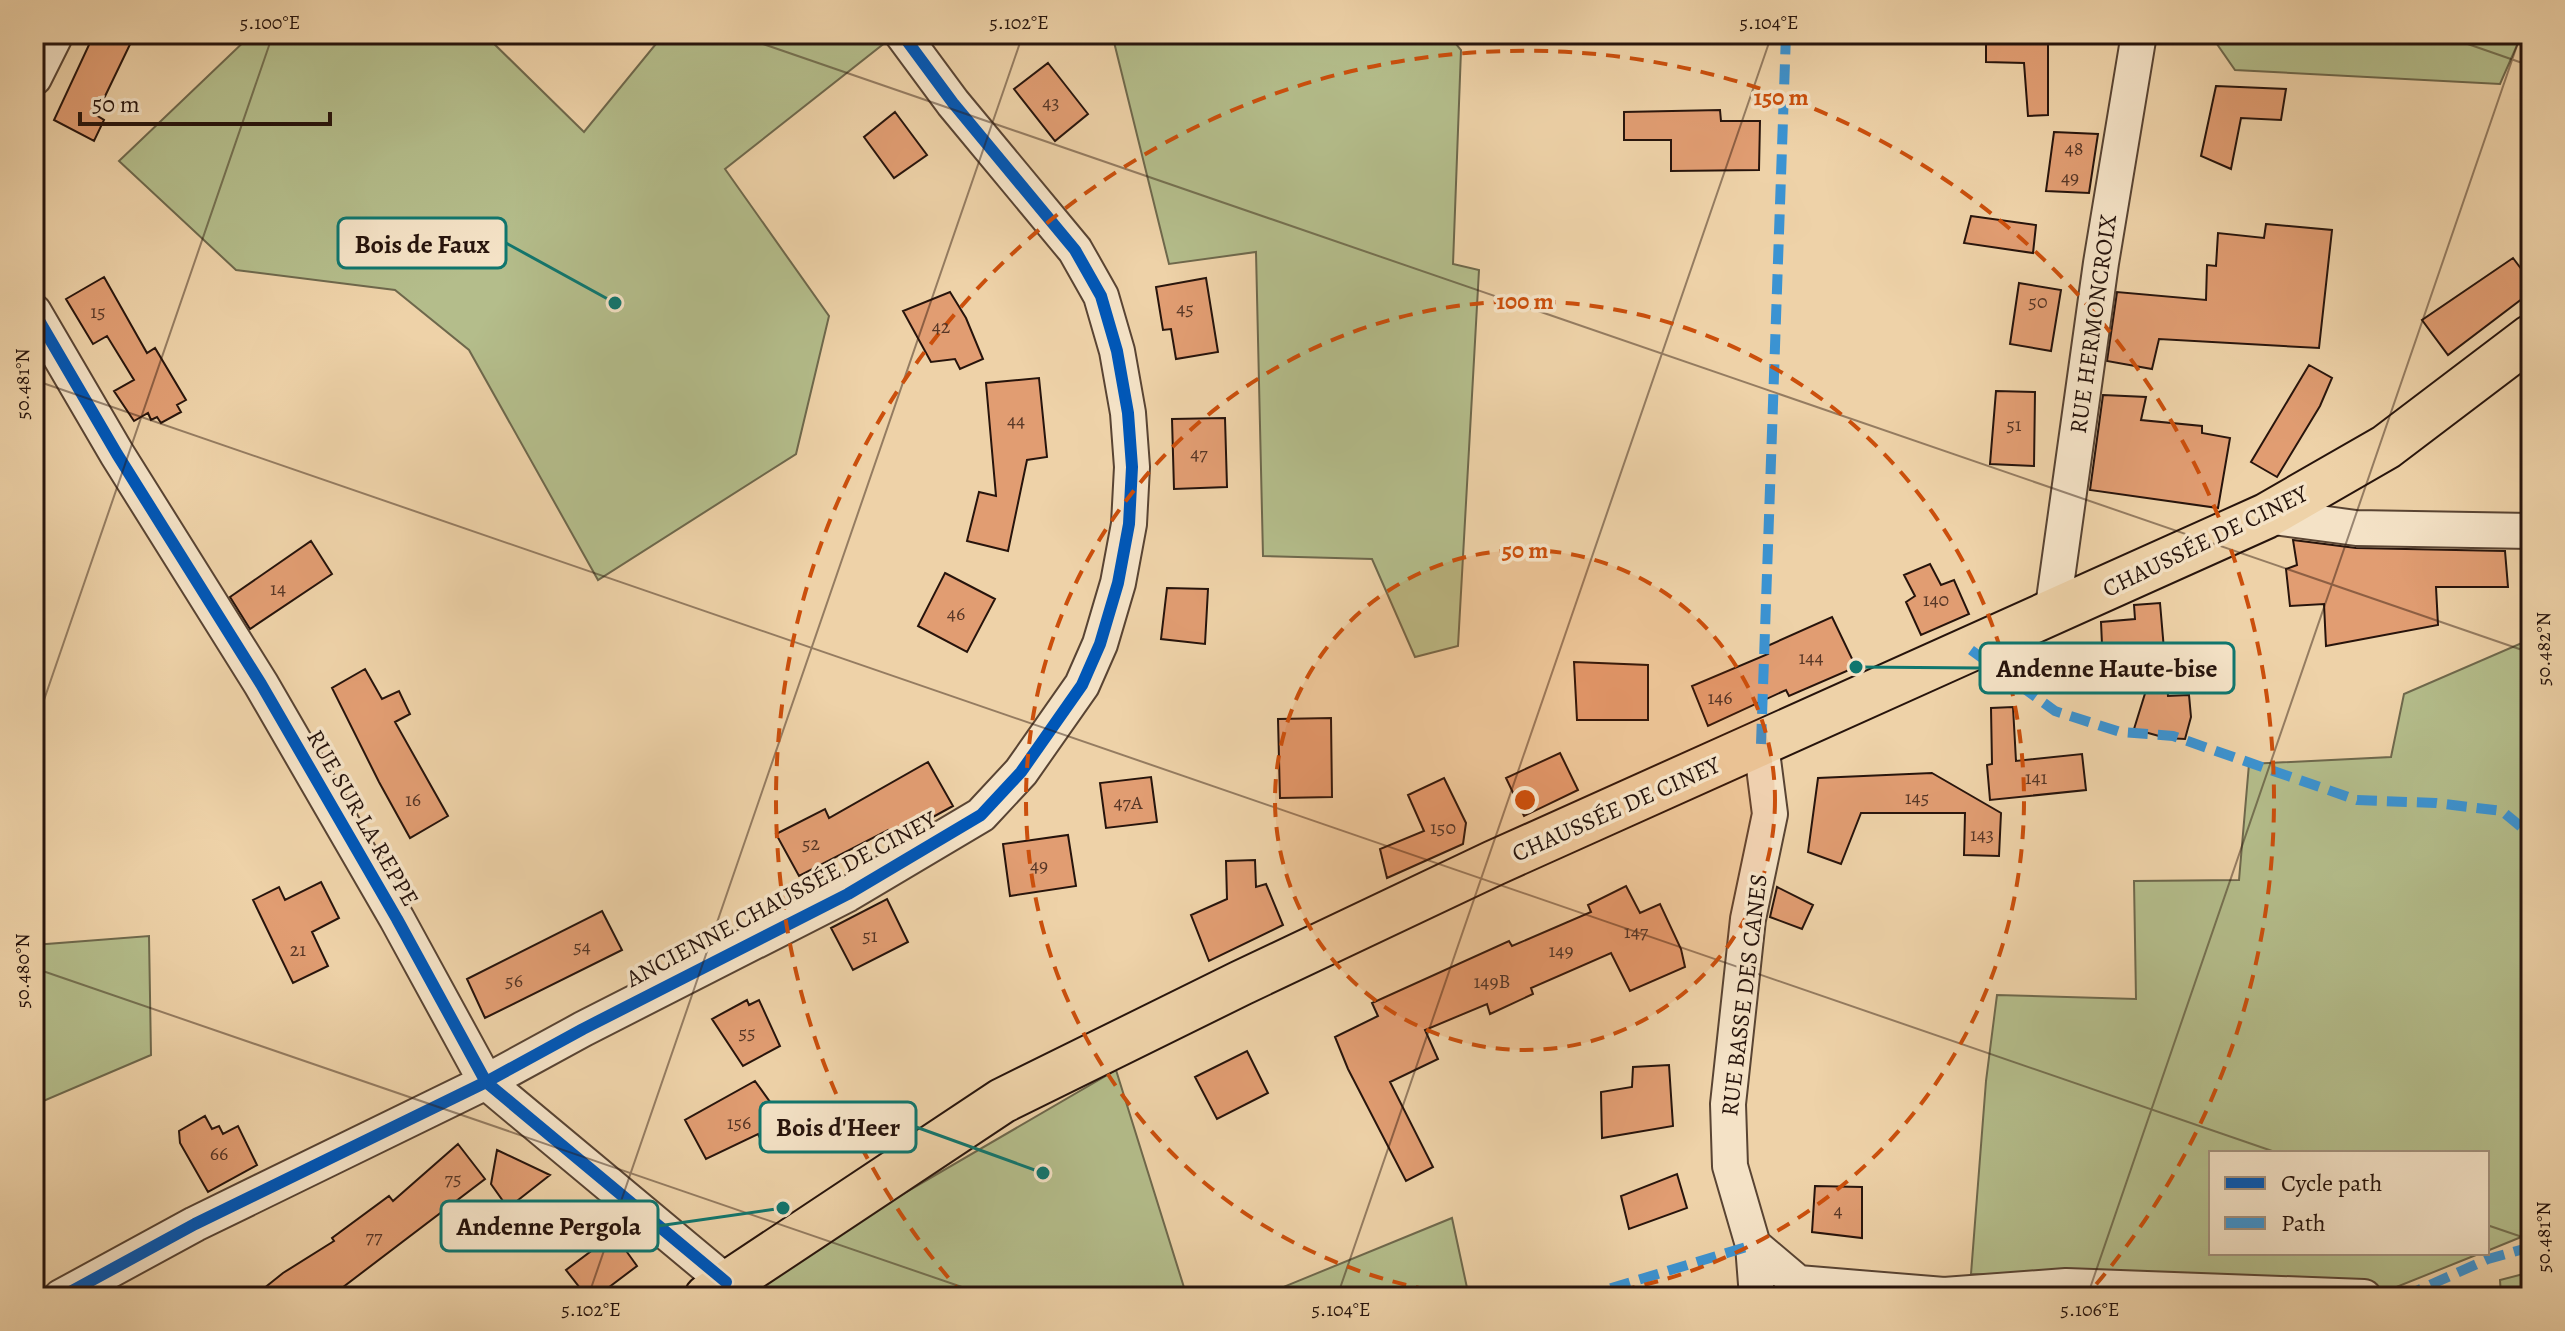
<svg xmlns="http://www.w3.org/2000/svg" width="2565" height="1331" font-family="Alegreya,serif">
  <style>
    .green { fill: #b4bd8b; stroke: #6e684c; stroke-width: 2 }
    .building { fill: #e19d72; stroke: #27140c; stroke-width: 2 }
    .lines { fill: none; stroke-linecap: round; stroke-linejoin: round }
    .minor-casing { stroke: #594433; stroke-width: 38 }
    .major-casing { stroke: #27140c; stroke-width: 48 }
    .minor { stroke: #f4e2c6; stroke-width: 34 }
    .major { stroke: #eed2a8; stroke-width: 44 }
    .quiet { stroke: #3b93d2; stroke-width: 10; stroke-dasharray: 20 10; stroke-linecap: butt }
    .cycleway-casing { stroke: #f4e2c6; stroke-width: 17 }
    .cycleway { stroke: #0057b8; stroke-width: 12 }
    .ticks { fill: none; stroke: #27140c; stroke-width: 2; stroke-opacity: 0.45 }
    .ring { fill: none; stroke: #cb4f0c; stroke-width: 4; stroke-dasharray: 14 10 }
    .labels { text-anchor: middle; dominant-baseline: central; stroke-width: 7; stroke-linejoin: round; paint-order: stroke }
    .number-label { font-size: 20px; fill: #563626 }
    .street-label { font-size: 24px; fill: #27140c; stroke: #f4e2c6 }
    .centre { fill: #cb4f0c; stroke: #f4e2c6; stroke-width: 4 }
    .ring-label { font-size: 24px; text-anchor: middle; font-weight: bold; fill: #cb4f0c; stroke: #f4e2c6; stroke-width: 7; stroke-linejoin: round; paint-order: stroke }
    .leader { fill: none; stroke: #0f766e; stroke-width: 3 }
    .callout-dot { fill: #0f766e; stroke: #f4e2c6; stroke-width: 3 }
    .callout { fill: #f4e2c6; stroke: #0f766e; stroke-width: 3 }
    .callout-label { font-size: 26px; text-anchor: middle; font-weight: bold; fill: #27140c }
    .neatline { fill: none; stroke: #27140c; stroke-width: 3 }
    .ticks-label { font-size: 20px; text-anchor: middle; fill: #27140c }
  </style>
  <rect width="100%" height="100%" fill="#eed2a8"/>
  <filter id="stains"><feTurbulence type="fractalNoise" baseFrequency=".0025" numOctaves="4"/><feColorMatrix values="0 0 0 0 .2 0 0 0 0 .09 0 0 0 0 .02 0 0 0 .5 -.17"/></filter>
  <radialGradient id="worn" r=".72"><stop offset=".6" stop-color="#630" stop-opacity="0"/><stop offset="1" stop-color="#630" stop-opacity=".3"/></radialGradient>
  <path class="green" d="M252,34H484L584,132L664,34H888L891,38L725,169L829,316L796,454L598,580L469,350L395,290L236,270L119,161Z
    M1112,34H1448L1461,50L1453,264L1479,270L1458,646L1415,657L1372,559L1263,556L1256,252L1169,264Z
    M2210,34H2522L2500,84L2235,70Z
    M2531,639V1233L2487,1251V1153H2211V1253H2481L2389,1290L1971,1274L1986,1081L1997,995L2136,999L2134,881L2239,880L2249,764L2391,757L2404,694Z
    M149,936L151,1055L34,1105V945Z
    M1116,1070L1187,1297H766L762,1276Z
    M1452,1218L1469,1297H1259Z
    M2531,1272V1297H2501L2500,1280Z"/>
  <path class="building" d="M94,34H135L96,115L104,120L94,141L54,120Z
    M1986,34H2048V115L2028,116L2024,63L1986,62Z
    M1048,63L1088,114L1055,141L1014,89Z
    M2216,86L2286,89L2281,120L2241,118L2231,169L2201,156Z
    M1720,110L1721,121H1760L1759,170L1671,171V140H1624V112Z
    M895,112L927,155L894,178L864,137Z
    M2054,132L2098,134L2089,193L2046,191Z
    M1971,216L2036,225L2033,253L1964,243Z
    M2266,224L2332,230L2319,348L2159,339L2152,369L2107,361L2117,292L2206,300L2207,265L2216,266L2218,233L2264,238Z
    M2513,258L2531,282V292L2448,355L2422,320Z
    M104,277L147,353L155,348L186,400L177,405L181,412L161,423L157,417L151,420L148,413L134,421L114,391L134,380L107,336L93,344L66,299Z
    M1206,278L1218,352L1176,359L1171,329L1163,330L1156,287Z
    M2019,283L2061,290L2051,351L2010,344Z
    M950,292L966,318L983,359L960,369L955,359L931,362L903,311Z
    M2309,365L2332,378L2320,406L2277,477L2251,462Z
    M1039,378L1047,457L1027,460L1008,551L967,541L979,492L996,496L986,383Z
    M1996,391L2035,392L2034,466L1990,464Z
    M2103,395L2146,397L2141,420L2202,426V433L2230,438L2218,508L2090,490Z
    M1225,418L1227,487L1174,489L1172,419Z
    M2293,540L2356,548L2505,551L2508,587H2436L2438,625L2326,646L2324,604L2290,606L2286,569L2297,565Z
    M311,541L332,574L250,629L230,597Z
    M1930,564L1941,585L1954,580L1969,614L1921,635L1906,602L1915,596L1904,575Z
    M945,573L995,599L967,652L918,626Z
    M1167,588L1208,589L1205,644L1161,639Z
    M2160,603L2168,696L2189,695L2191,717L2185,739L2166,738L2134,729L2147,687L2104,690L2101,622L2135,619L2134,605Z
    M1832,617L1856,667L1789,696L1786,690L1708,726L1692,686L1768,654L1765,647Z
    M1574,662L1648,665V720H1577Z
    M365,669L382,699L399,691L410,714L395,722L448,816L410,838L379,782L332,688Z
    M2013,707L2016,761L2082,754L2086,790L1990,800L1987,765L1992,764L1991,708Z
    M1331,718L1332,797L1280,798L1278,719Z
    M1560,753L1578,790L1524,816L1506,778Z
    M928,762L953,806L893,839L888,830L799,876L776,834L825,809L829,818Z
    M1932,773L2001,813L1999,856L1964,855L1965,813H1861L1841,864L1808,852L1818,778Z
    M1151,777L1157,822L1106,828L1100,783Z
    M1444,778L1466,823L1463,844L1387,878L1380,849L1424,831L1408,795Z
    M1068,835L1076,886L1010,896L1003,844Z
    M1255,860L1256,887L1266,884L1283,925L1209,961L1191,915L1227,899L1226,861Z
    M321,882L339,918L312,932L328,966L293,983L253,900L279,887L285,900Z
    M1626,886L1640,913L1660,904L1681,949L1685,967L1630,991L1611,953L1531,988L1533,994L1490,1014L1487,1004L1425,1030L1438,1059L1390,1082L1433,1167L1406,1181L1348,1069L1335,1037L1378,1016L1372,1003L1509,941L1512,946L1591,912L1588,905Z
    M1777,887L1813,905L1802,929L1770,917Z
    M887,899L908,942L853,970L831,928Z
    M602,911L622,950L485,1018L467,979Z
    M747,1000L749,1005L759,1000L780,1046L743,1066L712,1019Z
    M1247,1051L1268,1093L1217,1119L1195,1077Z
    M1669,1065L1673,1126L1602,1138L1601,1092L1632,1087L1633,1067Z
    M755,1081L788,1127L762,1142L758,1134L706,1159L685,1120Z
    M205,1116L212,1129L219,1126L223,1134L238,1126L257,1165L208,1192L180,1143L179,1131Z
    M458,1144L485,1179L330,1297H253L283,1273L334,1241L332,1238L389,1196L393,1201Z
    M497,1150L550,1175L508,1208L491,1184Z
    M1677,1174L1687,1208L1629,1229L1621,1196Z
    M1815,1186L1862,1187V1238L1812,1232Z
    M614,1234L637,1266L596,1297H587L566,1270Z"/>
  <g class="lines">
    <defs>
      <path id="minor" d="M34,78L56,34
        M34,312L117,454L261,684L397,919L486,1082L726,1282
        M2266,516L2356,528L2531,531
        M2052,614L2101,263L2139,34
        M1761,744L1770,814L1748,919L1728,1104L1730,1166L1753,1245L1798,1283L1944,1295L2066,1286L2364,1297
        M1753,1245L1757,1297
        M61,1297L195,1224L486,1082L583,1029L848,894L981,815L1021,772L1082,685L1100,644L1118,583L1129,524L1132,467L1128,413L1117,351L1101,296L1075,250L953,103L902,34"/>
      <path id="major" d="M707,1297L1002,1101L1241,983L1494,863L2266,516L2386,447L2531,337"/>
    </defs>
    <use href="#minor" class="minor-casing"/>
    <use href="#major" class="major-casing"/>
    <use href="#minor" class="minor"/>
    <use href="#major" class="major"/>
    <path class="quiet" d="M1971,650L2055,711L2120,732L2173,736L2357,800L2436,803L2502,811L2531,835
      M1761,744L1786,34
      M708,1296V1297
      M1582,1297L1753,1245
      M2403,1297L2488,1259L2531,1247"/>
    <defs>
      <path id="cycleway" d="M34,312L117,454L261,684L397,919L486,1082L726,1282
        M61,1297L195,1224L486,1082L583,1029L848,894L981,815L1021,772L1082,685L1100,644L1118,583L1129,524L1132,467L1128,413L1117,351L1101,296L1075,250L953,103L902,34"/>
    </defs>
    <use href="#cycleway" class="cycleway-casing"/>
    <use href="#cycleway" class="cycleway"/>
  </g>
  <path class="ticks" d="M734,34L2531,653M2439,34L2531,66M34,380L2278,1153M34,729L273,34M34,968L991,1297M2487,1225L2531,1240M588,1297L1023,34M1337,1297L1772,34M2087,1297L2521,34"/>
  <circle cx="1525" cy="800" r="250" fill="#cb4f0c" fill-opacity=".12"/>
  <g class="ring">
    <circle cx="1525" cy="800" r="250"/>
    <path d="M1477 1297A499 499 0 1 1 1573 1297"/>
    <path d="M964 1296A749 749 0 1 1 2086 1296"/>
  </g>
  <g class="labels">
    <g class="number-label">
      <text x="1051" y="102">43</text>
      <text x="2074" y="148">48</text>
      <text x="2070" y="177">49</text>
      <text x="2038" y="301">50</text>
      <text x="1185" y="308">45</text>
      <text x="98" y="311">15</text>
      <text x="941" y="326">42</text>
      <text x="1016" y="420">44</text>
      <text x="2014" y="424">51</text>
      <text x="1199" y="453">47</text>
      <text x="278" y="588">14</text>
      <text x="1936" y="599">140</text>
      <text x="956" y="613">46</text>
      <text x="1811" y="657">144</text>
      <text x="1720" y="697">146</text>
      <text x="2036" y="777">141</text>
      <text x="1917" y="797">145</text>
      <text x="413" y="799">16</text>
      <text x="1128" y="802">47A</text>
      <text x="1443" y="827">150</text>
      <text x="1982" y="834">143</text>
      <text x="811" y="843">52</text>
      <text x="1039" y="865">49</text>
      <text x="1636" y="931">147</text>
      <text x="870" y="935">51</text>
      <text x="582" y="946">54</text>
      <text x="298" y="949">21</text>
      <text x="1561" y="950">149</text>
      <text x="514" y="980">56</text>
      <text x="1492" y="981">149B</text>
      <text x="747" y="1032">55</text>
      <text x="739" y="1122">156</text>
      <text x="219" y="1153">66</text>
      <text x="453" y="1178">75</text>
      <text x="1838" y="1210">4</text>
      <text x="374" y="1236">77</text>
    </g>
    <g class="street-label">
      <text transform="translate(2093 324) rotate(-82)">RUE HERMONCROIX</text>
      <text transform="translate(2205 541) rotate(-26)">CHAUSSÉE DE CINEY</text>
      <text transform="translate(1616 809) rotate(-24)">CHAUSSÉE DE CINEY</text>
      <text transform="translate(363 818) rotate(60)">RUE SUR LA REPPE</text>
      <text transform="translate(781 899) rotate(-28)">ANCIENNE CHAUSSÉE DE CINEY</text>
      <text transform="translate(1744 995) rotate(-83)">RUE BASSE DES CANES</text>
    </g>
  </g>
  <circle cx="1525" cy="800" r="12" class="centre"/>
  <g class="ring-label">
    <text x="1781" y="105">150 m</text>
    <text x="1525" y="309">100 m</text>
    <text x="1525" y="558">50 m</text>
  </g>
  <path class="leader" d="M615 303L506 243M1856 667L1980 668M1043 1173L916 1127M783 1208L658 1226"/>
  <g class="callout-dot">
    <circle cx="615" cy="303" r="8"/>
    <circle cx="1856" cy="667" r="8"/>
    <circle cx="1043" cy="1173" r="8"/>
    <circle cx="783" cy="1208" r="8"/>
  </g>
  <g class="callout">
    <rect x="338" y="218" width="168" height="50" rx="8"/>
    <rect x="1980" y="643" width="254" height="50" rx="8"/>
    <rect x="760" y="1102" width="156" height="50" rx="8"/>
    <rect x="441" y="1201" width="217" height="50" rx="8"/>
  </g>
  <g class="callout-label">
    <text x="422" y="253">Bois de Faux</text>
    <text x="2107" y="677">Andenne Haute-bise</text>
    <text x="838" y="1136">Bois d'Heer</text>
    <text x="549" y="1235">Andenne Pergola</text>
  </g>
  <rect width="2565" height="1331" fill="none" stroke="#eed2a8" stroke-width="88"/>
  <rect x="2209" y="1151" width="280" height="104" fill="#f4e2c6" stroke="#a2907c" stroke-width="2"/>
  <rect x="2225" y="1177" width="40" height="12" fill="#0057b8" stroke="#a2907c" stroke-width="2"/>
  <text x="2281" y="1191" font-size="24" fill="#27140c">Cycle path</text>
  <rect x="2225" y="1217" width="40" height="12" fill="#3b93d2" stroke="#a2907c" stroke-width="2"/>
  <text x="2281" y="1231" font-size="24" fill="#27140c">Path</text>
  <path d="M80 112v12h250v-12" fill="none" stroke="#27140c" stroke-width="4"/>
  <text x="92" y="112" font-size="24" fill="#27140c" stroke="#f4e2c6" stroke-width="6" paint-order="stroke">50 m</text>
  <rect x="44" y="44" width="2477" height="1243" class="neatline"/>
  <g class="ticks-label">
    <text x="270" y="29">5.100°E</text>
    <text x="1019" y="29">5.102°E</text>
    <text x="1769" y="29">5.104°E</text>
    <text transform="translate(22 384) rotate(-90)" y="7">50.481°N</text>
    <text transform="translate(2543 649) rotate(-90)" y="7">50.482°N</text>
    <text transform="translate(22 971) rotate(-90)" y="7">50.480°N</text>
    <text transform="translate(2543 1237) rotate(-90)" y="7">50.481°N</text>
    <text x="591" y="1316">5.102°E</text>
    <text x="1341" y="1316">5.104°E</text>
    <text x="2090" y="1316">5.106°E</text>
  </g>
  <rect width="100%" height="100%" filter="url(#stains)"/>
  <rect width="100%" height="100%" fill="url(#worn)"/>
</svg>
